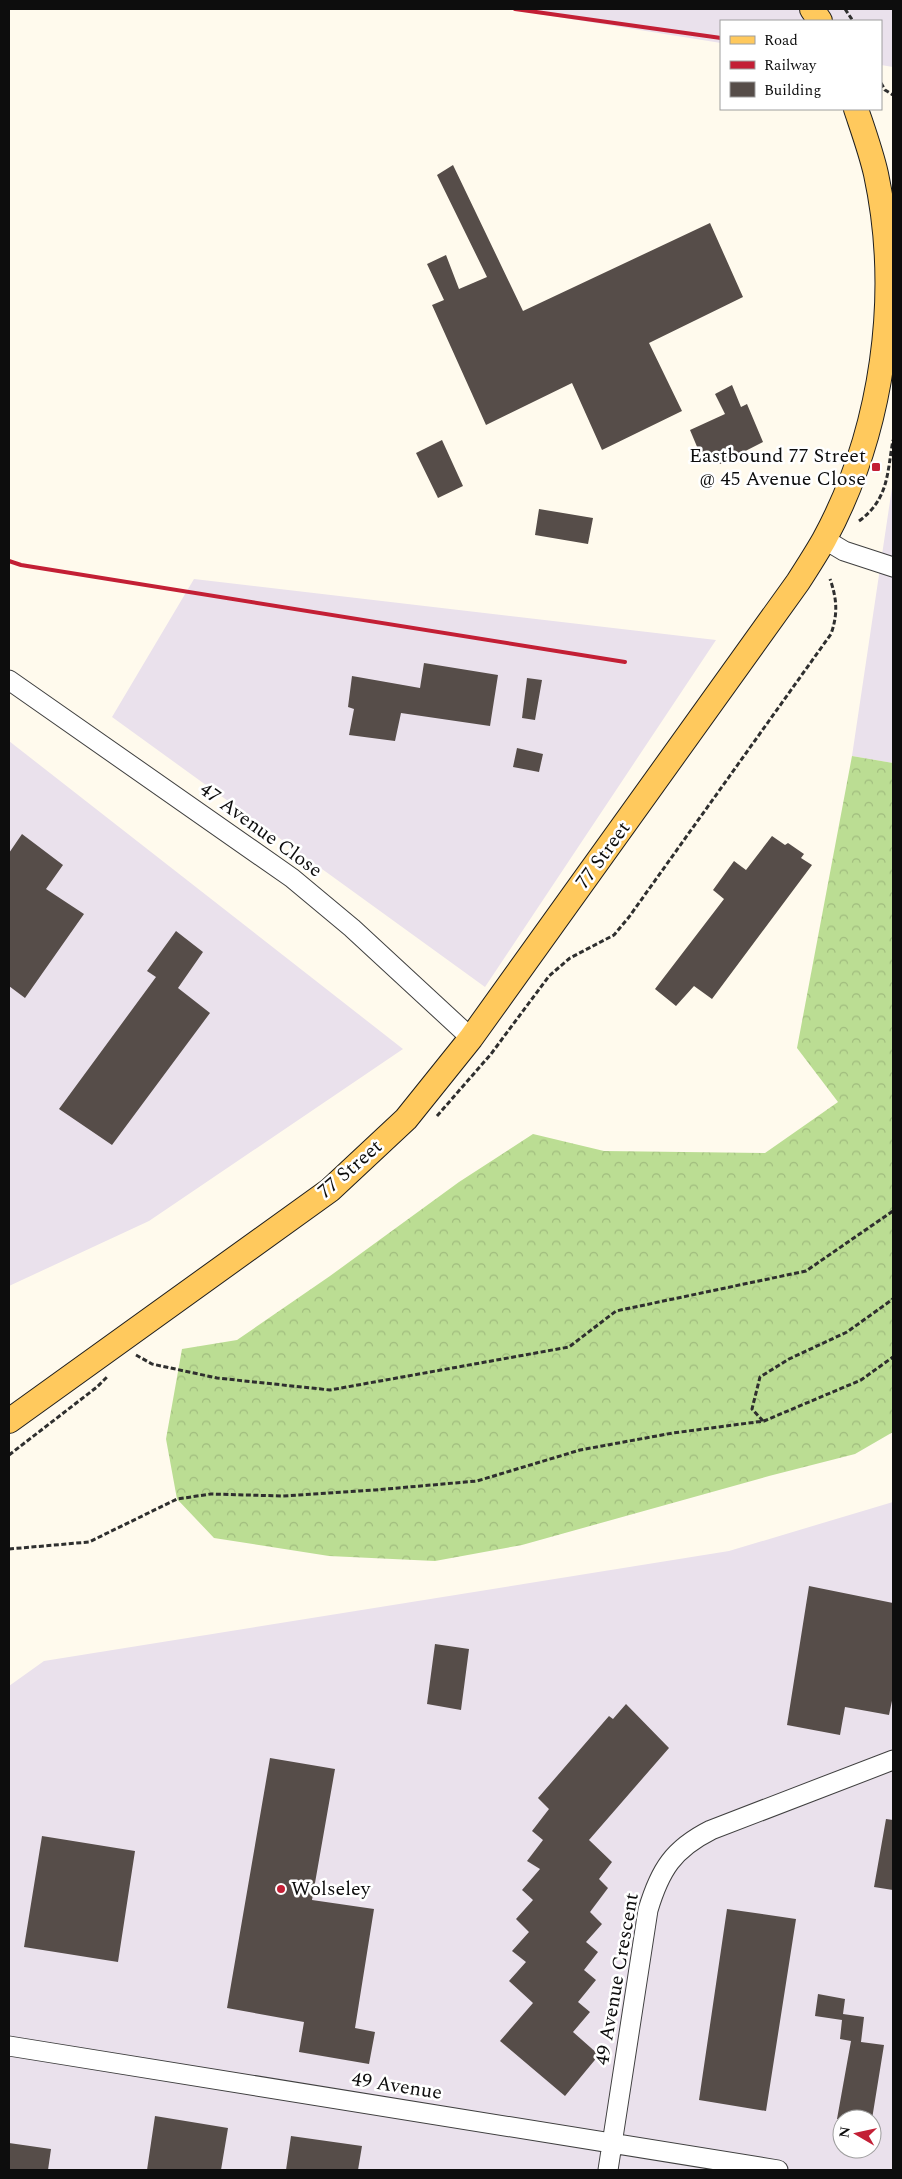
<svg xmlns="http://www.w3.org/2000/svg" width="902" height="2179" font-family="Spectral,serif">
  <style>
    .industrial { fill: #eae1ec; fill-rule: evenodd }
    .forest { fill: url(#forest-crowns) }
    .building { fill: #564d49 }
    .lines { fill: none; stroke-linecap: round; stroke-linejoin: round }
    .minor-casing { stroke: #404040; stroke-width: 21 }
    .major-casing { stroke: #1e1e1e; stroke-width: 26 }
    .path { stroke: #2f2f2f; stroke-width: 3; stroke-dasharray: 5 2.5; stroke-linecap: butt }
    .minor { stroke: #fff; stroke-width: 19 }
    .major { stroke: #ffc95d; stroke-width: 24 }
    .rail { stroke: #c31f35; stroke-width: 4 }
    .poi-dot { fill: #c31f35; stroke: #fff; stroke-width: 2 }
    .labels { text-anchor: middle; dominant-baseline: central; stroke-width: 5; stroke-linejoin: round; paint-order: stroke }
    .poi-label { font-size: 20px; fill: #0d0d0d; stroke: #fff; text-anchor: end }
    .street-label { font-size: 20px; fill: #0d0d0d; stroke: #fff }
  </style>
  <defs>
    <pattern id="forest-crowns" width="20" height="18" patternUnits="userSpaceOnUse" patternTransform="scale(1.25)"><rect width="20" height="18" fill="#bbdd93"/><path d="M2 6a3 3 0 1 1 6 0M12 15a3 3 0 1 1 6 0" fill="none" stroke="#a0bc7e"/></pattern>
  </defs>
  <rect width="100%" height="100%" fill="#fffaed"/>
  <path class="industrial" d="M508,9H893V67L881,65V21H721V43Z
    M893,481V763L852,756Z
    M194,579L716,640L485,987L112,717Z
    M9,741L403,1049L149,1221L9,1286Z
    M893,1502V2170H9V1686L44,1661L729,1551ZM842,2119H872V2149H842Z"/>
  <path class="forest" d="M852,756L893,763V1432L855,1454L769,1476L522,1545L435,1561L329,1556L214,1538L177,1499L166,1439L182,1349L237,1340L330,1276L459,1182L533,1134L604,1151L765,1153L838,1102L797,1048Z"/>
  <path class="building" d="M453,165L523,311L710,223L743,297L649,343L682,411L602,450L572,383L486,425L432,305L444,300L427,264L446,255L459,289L487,277L437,175Z
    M732,385L741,407L747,404L763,442L720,464L715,456L703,461L690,430L725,414L715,394Z
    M442,440L463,486L438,498L416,453Z
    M539,509L593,518L588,544L535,535Z
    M424,663L498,675L490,726L401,713L395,741L349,735L354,709L348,707L352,676L420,688Z
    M527,678L542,680L535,720L522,718Z
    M517,748L543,754L539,772L513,767Z
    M22,834L63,865L46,889L84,914L25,998L9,986V853Z
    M772,836L785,845L788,843L804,854L801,858L812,865L712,999L694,986L676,1006L655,989L724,899L713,890L734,861L746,870Z
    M176,931L203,952L178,988L210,1013L112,1145L59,1109L156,977L147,971Z
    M809,1586L893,1603V1696L889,1715L845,1707L840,1735L787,1725Z
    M435,1644L469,1649L461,1710L427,1704Z
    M626,1704L669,1748L589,1840L612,1862L599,1879L608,1888L590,1912L602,1924L586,1942L598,1952L584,1970L596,1980L578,2002L590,2012L573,2032L599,2055L565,2096L500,2041L533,2003L509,1981L526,1962L512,1951L529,1932L516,1919L533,1900L522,1890L540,1869L527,1861L543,1840L532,1831L549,1809L538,1798L609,1716L613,1719Z
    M270,1758L335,1769L312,1900L374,1909L355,2028L375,2032L369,2064L299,2052L304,2022L227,2008Z
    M886,1819L893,1820V1890L874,1887Z
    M42,1836L135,1851L118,1962L24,1947Z
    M727,1909L796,1919L766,2111L699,2100Z
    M818,1994L845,1999L843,2014L864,2017L861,2042L884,2045L872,2119H837L851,2041L840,2039L842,2020L815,2016Z
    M155,2116L228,2128L221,2170H147Z
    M291,2136L362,2146L358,2170H286Z
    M9,2143L51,2149L48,2170H9Z"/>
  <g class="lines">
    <defs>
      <path id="minor" d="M824,539L844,551L893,567
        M9,680L292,878L352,928L471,1038
        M9,2046L778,2170
        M608,2170L648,1910C660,1870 673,1849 711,1830L893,1760"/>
      <path id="major" d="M812,9L820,21
        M9,1421L330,1190L406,1119L471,1038L798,582C807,568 816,554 824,540C883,431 902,295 876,174C871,152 863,130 856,109"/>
    </defs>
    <use href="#minor" class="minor-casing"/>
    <use href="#major" class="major-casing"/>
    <path class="path" d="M845,9L853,21
      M881,83L885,90L893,95
      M859,521C889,499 887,473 893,440
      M437,1116L491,1054L549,976L570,958L614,935L629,917L831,634C838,614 837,599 830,579
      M136,1355L152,1364L217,1378L330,1390L569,1347L616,1311L806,1271L893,1211
      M763,1421L752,1409L760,1377L789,1359L847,1332L893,1299
      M9,1455L97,1387L108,1376
      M9,1549L89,1542L177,1499L211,1494L283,1496L375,1490L477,1481L580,1450L673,1433L764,1421L861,1380L893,1357"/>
    <use href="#minor" class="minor"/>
    <use href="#major" class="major"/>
    <path class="rail" d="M515,9L721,38
      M9,561L21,565L625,662"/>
  </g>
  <g class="poi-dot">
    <rect x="871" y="462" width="10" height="10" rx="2.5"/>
    <circle cx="281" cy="1889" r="5"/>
  </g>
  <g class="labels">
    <g class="poi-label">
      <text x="866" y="456">Eastbound 77 Street<tspan x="866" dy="23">@ 45 Avenue Close</tspan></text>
      <text x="291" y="1889" text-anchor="start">Wolseley</text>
    </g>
    <g class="street-label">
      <text transform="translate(261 830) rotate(36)">47 Avenue Close</text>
      <text transform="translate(603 855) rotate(-54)">77 Street</text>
      <text transform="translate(350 1169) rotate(-41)">77 Street</text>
      <text transform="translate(617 1979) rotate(-80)">49 Avenue Crescent</text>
      <text transform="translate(397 2086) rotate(9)">49 Avenue</text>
    </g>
  </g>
  <rect width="902" height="2179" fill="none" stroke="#0d0d0d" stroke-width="20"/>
  <rect x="720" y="20" width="162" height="90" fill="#ffffff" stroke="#9e9e9e"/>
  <rect x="730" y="36" width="25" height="8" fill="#ffc95d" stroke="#9e9e9e"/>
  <text x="764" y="45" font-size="15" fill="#0d0d0d">Road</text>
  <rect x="730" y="61" width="25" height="8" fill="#c31f35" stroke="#9e9e9e"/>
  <text x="764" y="70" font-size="15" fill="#0d0d0d">Railway</text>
  <rect x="730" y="82" width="25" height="15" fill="#564d49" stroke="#9e9e9e"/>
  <text x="764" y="95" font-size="15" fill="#0d0d0d">Building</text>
  <g transform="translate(857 2134) rotate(279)"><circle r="24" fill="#ffffff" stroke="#9e9e9e"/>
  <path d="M0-4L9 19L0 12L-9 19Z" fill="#c31f35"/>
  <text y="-8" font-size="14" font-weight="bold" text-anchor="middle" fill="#0d0d0d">N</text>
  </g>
</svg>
